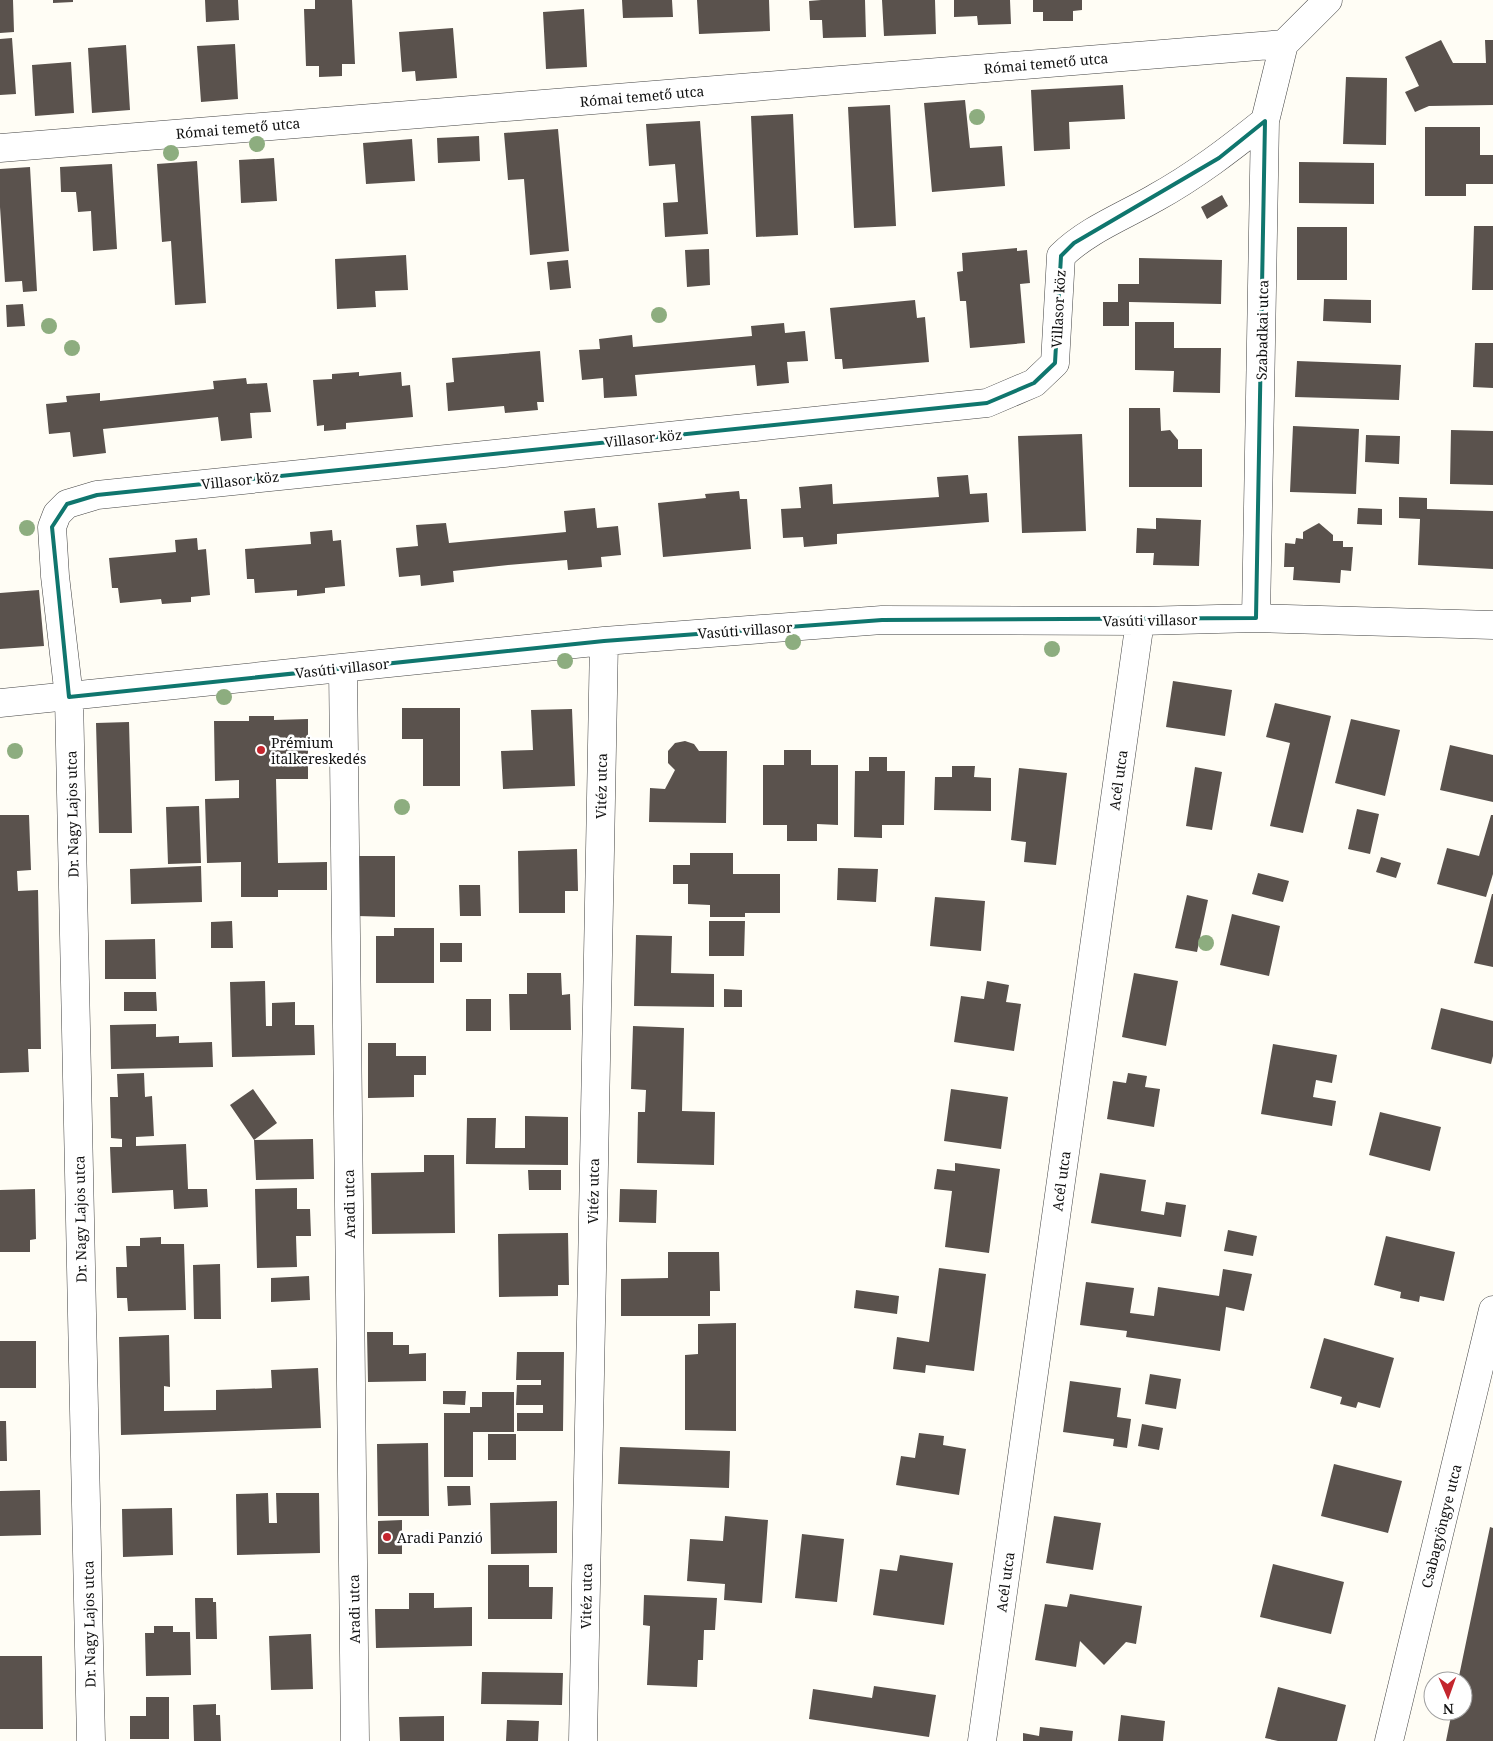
<svg xmlns="http://www.w3.org/2000/svg" width="1493" height="1741" font-family="'Noto Serif',serif">
  <style>
    .building { fill: #5a524d }
    .lines { fill: none; stroke-linecap: round; stroke-linejoin: round }
    .street-casing { stroke: #444; stroke-width: 29 }
    .street { stroke: #fff; stroke-width: 28 }
    .tree { fill: #8dad7f }
    .marked { fill: none; stroke: #0f766e; stroke-width: 4; stroke-linejoin: round }
    .poi-dot { fill: #c4262e; stroke: #fff; stroke-width: 2 }
    .labels { text-anchor: middle; dominant-baseline: central; stroke-width: 5; stroke-linejoin: round; paint-order: stroke }
    .street-label { font-size: 14px; fill: #111; stroke: #fff }
    .poi-label { font-size: 14px; fill: #111; stroke: #fff; text-anchor: start }
  </style>
  <rect width="100%" height="100%" fill="#fffdf5"/>
  <path class="building" d="M0,0H13L14,32L0,33Z
    M53,0H73V2L53,3Z
    M205,0H238L239,20L206,22Z
    M315,0H352L355,64H342V76L319,77V66H306L304,9H315Z
    M622,0H672L673,17L623,18Z
    M697,0H769L770,31L699,34Z
    M821,0H865L866,37L823,38L822,20H810L809,1Z
    M882,0H935L936,34L884,36Z
    M954,0H1010L1011,24L978,25L977,16L954,17Z
    M1033,0H1082V10L1073,11V21H1043V12H1033Z
    M584,9L587,67L546,69L543,12Z
    M453,28L457,78L416,81L415,71L402,72L399,32Z
    M12,38L16,94L0,95V39Z
    M1441,40L1453,63H1486L1485,40H1493V105L1429,106L1415,112L1405,92L1419,86L1405,57Z
    M235,44L238,99L201,102L197,46Z
    M126,45L130,110L92,113L88,48Z
    M71,62L74,113L35,116L32,65Z
    M1346,77L1387,78L1386,145L1343,144Z
    M1123,85L1125,119L1069,122L1070,149L1034,151L1031,90Z
    M965,100L970,148L1002,146L1005,186L932,192L924,103Z
    M890,105L896,226L854,228L848,107Z
    M793,114L798,235L756,237L751,116Z
    M700,121L708,234L665,237L663,203L678,202L675,164L649,166L646,124Z
    M1425,127H1480V155H1493V184H1466V196H1425Z
    M558,129L569,251L530,255L524,179L508,180L504,133Z
    M479,136L480,161L438,163L437,138Z
    M412,139L415,181L366,184L363,143Z
    M274,158L277,201L241,203L239,160Z
    M197,161L206,303L175,305L171,241L162,242L157,164Z
    M1299,162L1374,163V204L1299,203Z
    M112,164L117,249L93,251L91,211L78,212L76,192H61L60,167Z
    M30,167L37,291L23,292L22,281L5,282L0,207V169Z
    M1222,195L1228,206L1207,219L1201,207Z
    M1474,226H1493V290H1472Z
    M1297,227H1347V280H1297Z
    M1017,248V251L1027,250L1030,283L1020,284L1025,343L970,348L966,301H960L957,272L963,271L962,253Z
    M709,249L710,285L687,287L685,250Z
    M406,255L408,290L375,291L376,307L337,309L335,259Z
    M1139,258L1222,260L1221,304L1129,302V326H1103V302H1118V284H1139Z
    M568,260L571,288L550,290L547,262Z
    M1324,299L1371,300V323L1323,321Z
    M915,300L917,318L925,317L929,362L843,369L842,359H835L830,308Z
    M23,304L25,326L7,327L6,305Z
    M1135,322H1174V348H1221L1220,393L1173,392L1174,371L1135,370Z
    M784,323L785,333L805,331L808,361L787,362L789,383L757,386L755,365L635,375L637,396L604,398L603,378L582,380L579,350L600,349L599,339L632,335L633,347L752,336L751,326Z
    M1475,343H1493V388L1473,387Z
    M540,351L544,402H537L538,410L505,413L504,406L448,411L446,383L454,382L452,358Z
    M1297,361L1401,365L1399,400L1295,397Z
    M359,372V376L401,372L402,386L410,385L413,417L346,423V429L324,431V425L317,426L313,380L332,379V374Z
    M246,378L247,384L267,383L271,412L250,413L252,438L221,441L218,417L103,429L106,453L73,457L70,432L49,434L46,404L67,402L66,396L100,393V401L214,389L213,381Z
    M1129,408H1160L1161,431L1170,430L1178,440V449H1202V487H1129Z
    M1293,426L1359,429L1356,494L1290,492Z
    M1451,430L1493,431V485L1450,484Z
    M1082,434L1086,531L1022,533L1018,436Z
    M1366,435L1400,436L1399,464L1365,462Z
    M968,475L970,494L987,493L989,522L837,534V544L804,547L803,537L783,538L781,509L801,508L799,487L832,484L833,504L939,497L937,477Z
    M739,491L740,499H747L751,549L663,557L658,503L706,498L705,494Z
    M1399,497L1427,498V509L1493,511V569L1418,565L1420,519L1399,518Z
    M595,508L597,528L618,526L621,555L601,557L602,567L568,570L567,560L508,565L453,571L454,582L421,586L420,575L399,577L396,548L418,546L416,525L446,523L449,543L566,532L564,511Z
    M1358,508L1382,509V525L1357,524Z
    M1156,518L1201,520L1199,566L1153,565L1154,553H1136L1137,528L1156,529Z
    M1319,523L1333,535V541H1343V547H1353L1351,571L1341,570L1340,583L1293,580L1294,567H1284L1285,543L1295,544L1296,538L1303,539V532Z
    M332,530L333,541L341,540L345,586L325,588V593L297,596V590L255,593L254,579H247L245,549L311,544L310,532Z
    M197,538L198,550L206,549L210,595L191,597V602L162,604L161,599L120,603L118,588H112L109,558L176,552L175,540Z
    M39,590L44,646L0,649V593Z
    M1173,681L1232,690L1225,736L1166,727Z
    M1275,703L1331,716L1303,833L1270,826L1290,743L1266,737Z
    M402,708H460V786H423V739H402Z
    M572,709L575,786L503,789L501,751L533,750L531,710Z
    M249,716H274V720L308,719V779H276L278,863L327,862V890H278V897H241V862L207,863L205,799L239,798V780L215,781L214,721H249Z
    M1351,719L1400,730L1385,796L1335,783Z
    M129,722L132,833H99L96,723Z
    M685,741L694,744L699,751H727L726,823L649,822L650,788L665,789L675,770L668,763V751L675,743Z
    M1450,745L1493,755V802L1440,790Z
    M784,750H811V765H838V825L817,824V841H787V825H763V765H784Z
    M869,757H887V771H905L904,825H882V838L854,837L855,771H869Z
    M952,766H975L974,777L991,778V811L934,810L935,777H952Z
    M1195,767L1222,772L1212,830L1186,826Z
    M1019,768L1067,773L1056,865L1024,862L1026,842L1011,840Z
    M199,806L201,863L168,864L166,807Z
    M1357,809L1379,814L1370,854L1348,849Z
    M0,815H29L31,870L17,871L18,891L38,890L41,1049H28L29,1072L0,1073Z
    M1491,815H1493V874L1486,897L1437,884L1447,848L1479,856Z
    M577,849L578,891H565V913H519L518,851Z
    M690,853H733V874H780V913H745V917H710V905L688,904V884H673V865H690Z
    M357,856H395V917L357,916Z
    M1381,857L1401,863L1396,878L1376,872Z
    M201,866L202,902L131,904L130,869Z
    M838,868L878,869L876,902L837,900Z
    M1258,873L1289,881L1283,902L1252,894Z
    M459,885H480L481,916H460Z
    M1492,894H1493V967L1474,963Z
    M1187,895L1208,900L1197,952L1175,948Z
    M935,897L985,901L981,951L930,946Z
    M1232,914L1280,926L1269,976L1220,965Z
    M232,921L233,948H211V922Z
    M709,921H745L744,956H709Z
    M394,928H434V983H376V936H394Z
    M636,935L672,936L671,973L714,974V1007L634,1006Z
    M155,939L156,979H105V940Z
    M440,943H462V962H440Z
    M527,973H561L562,995L570,994L571,1030H510L509,994H527Z
    M1134,973L1178,981L1166,1046L1122,1037Z
    M265,981L266,1026H272V1003L295,1002V1025H314L315,1055L232,1057L230,982Z
    M987,981L1009,985L1006,1002L1021,1004L1014,1051L954,1042L961,996L984,999Z
    M724,989L742,990V1007H724Z
    M124,992H156L157,1011H124Z
    M466,999H491V1031H466Z
    M1441,1008L1493,1021V1056L1491,1064L1431,1049Z
    M156,1024V1037L179,1036V1043L212,1042L213,1067L111,1069L110,1025Z
    M633,1026L684,1028L682,1111L715,1112L714,1165L637,1163L638,1112H645L646,1090L631,1089Z
    M368,1043H396V1056H426V1075H414V1097L368,1098Z
    M1273,1044L1337,1055L1332,1083L1316,1080L1313,1097L1336,1101L1332,1126L1261,1114Z
    M144,1073L145,1097L152,1096L154,1136L136,1137V1146L186,1144L188,1189H207L208,1207L174,1209L173,1190L112,1193L110,1147H122V1139L111,1138L110,1097H118L117,1074Z
    M1128,1073L1147,1076L1145,1087L1160,1089L1154,1127L1107,1119L1113,1081L1126,1083Z
    M253,1089L277,1123L254,1140L313,1139L314,1179L256,1180L254,1140L230,1105Z
    M951,1089L1008,1097L1001,1149L944,1141Z
    M1380,1112L1441,1127L1430,1171L1369,1155Z
    M525,1116L568,1117V1165L466,1164L467,1118H496L495,1148H525Z
    M424,1155H454L455,1233L372,1234L371,1173L424,1172Z
    M955,1163L1000,1169L989,1253L945,1247L952,1191L934,1189L937,1169L955,1171Z
    M528,1170H561V1190H529Z
    M1100,1173L1146,1180L1141,1211L1164,1215L1166,1202L1186,1205L1181,1237L1091,1223Z
    M297,1188V1209H310L311,1236H296L297,1267L257,1268L255,1189Z
    M35,1189L36,1239L30,1240V1252H0V1190Z
    M620,1189L657,1190L656,1223L619,1222Z
    M1228,1230L1257,1236L1253,1256L1224,1251Z
    M568,1233L569,1285H558V1296L499,1297L498,1234Z
    M1386,1236L1455,1252L1444,1301L1420,1296L1419,1302L1400,1298L1401,1292L1374,1285Z
    M161,1237V1244H184L186,1310L128,1311L127,1298H117L116,1267H127L126,1246H140V1238Z
    M668,1252H719L720,1291H710V1316H621V1279L668,1278Z
    M220,1264L221,1319H194L193,1265Z
    M939,1268L986,1274L974,1371L926,1365L925,1373L893,1369L897,1337L929,1342Z
    M1223,1269L1252,1274L1244,1311L1226,1307L1220,1351L1126,1337L1127,1331L1080,1325L1086,1282L1134,1288L1130,1313L1154,1316L1158,1287L1219,1296Z
    M309,1276L310,1300L271,1302V1278Z
    M856,1290L899,1296L897,1314L854,1308Z
    M736,1323V1431L685,1430V1355L698,1354V1324Z
    M367,1332H393V1345H409V1354L426,1353V1381L368,1382Z
    M169,1335L170,1387L164,1386V1411L216,1410V1390L272,1388L271,1370L318,1368L321,1428L121,1435L119,1337Z
    M1324,1338L1394,1358L1380,1408L1358,1402L1356,1408L1340,1404L1342,1397L1310,1388Z
    M0,1341H36V1388H0Z
    M517,1352H564L563,1431H517V1413H543V1405H516L517,1385H541V1380H516Z
    M1150,1374L1181,1379L1176,1409L1145,1404Z
    M1070,1381L1121,1388L1117,1417L1131,1419L1127,1448L1113,1446L1114,1439L1063,1432Z
    M443,1391H466L465,1405L443,1404Z
    M482,1392H514V1432H473V1477H444V1413H470V1407H482Z
    M0,1421H6L7,1461H0Z
    M1142,1424L1163,1428L1159,1450L1138,1446Z
    M919,1433L944,1436L943,1445L966,1449L959,1495L896,1485L901,1456L915,1458Z
    M488,1434H516V1460H488Z
    M428,1443L429,1516H378L377,1444Z
    M620,1447L730,1451L729,1488L618,1484Z
    M1334,1464L1402,1481L1388,1533L1321,1516Z
    M447,1486H470L471,1505L448,1506Z
    M40,1490L41,1535L0,1536V1491Z
    M268,1493L269,1523H277L276,1493H319L320,1553L237,1555L236,1494Z
    M557,1501V1553L491,1554L490,1503Z
    M172,1508L173,1555L123,1557L122,1509Z
    M725,1516L768,1520L762,1603L724,1600L725,1584L687,1581L690,1539L723,1541Z
    M1054,1516L1101,1523L1093,1570L1046,1563Z
    M402,1520V1554H378V1521Z
    M1490,1527L1493,1528V1741H1446L1452,1711H1463V1681H1458Z
    M802,1534L844,1539L837,1602L795,1598Z
    M900,1555L953,1563L944,1625L873,1615L880,1569L897,1571Z
    M1273,1564L1344,1582L1331,1634L1260,1617Z
    M488,1565H529V1587H553L552,1619H488Z
    M409,1593H434V1608L472,1607V1646L376,1648L375,1609H409Z
    M1070,1594L1142,1606L1136,1644L1126,1642L1104,1665L1080,1641L1076,1667L1035,1660L1045,1604L1067,1607Z
    M644,1595L717,1598L715,1630H704L703,1660H698L697,1687L647,1685L650,1626L643,1625Z
    M195,1598H213V1602H216L217,1639H196Z
    M154,1626H173V1632H190L191,1675L146,1676L145,1633H154Z
    M311,1634L313,1689L271,1690L269,1636Z
    M0,1656H42L43,1729H0Z
    M482,1672L563,1673L562,1705L481,1704Z
    M874,1686L936,1695L929,1737L809,1719L813,1689L872,1698Z
    M1278,1687L1346,1705L1337,1741H1278L1265,1738Z
    M146,1697H169V1739H130V1716H146Z
    M216,1704V1715H220L221,1741H194L193,1705Z
    M1121,1715L1165,1721L1163,1741H1118Z
    M444,1716V1741H400L399,1717Z
    M507,1720L539,1721L538,1741H506Z
    M1040,1727L1073,1731L1072,1741H1023V1733L1039,1736Z"/>
  <g class="lines">
    <defs>
      <path id="street" d="M1284,44L1328,0
        M0,148L1284,44
        M1256,618L1265,121L1284,44
        M343,668L355,1741
        M0,703L604,641L882,620L1140,621L1256,618L1493,625
        M91,1741L69,697L55,576L52,527L57,514L67,504L97,495L987,403L1034,383L1055,363L1061,256C1087,230 1124,216 1155,198C1195,176 1230,149 1265,121
        M583,1741L604,641
        M982,1741L1140,621
        M1389,1741L1493,1310"/>
    </defs>
    <use href="#street" class="street-casing"/>
    <use href="#street" class="street"/>
  </g>
  <g class="tree">
    <circle cx="977" cy="117" r="8"/>
    <circle cx="257" cy="144" r="8"/>
    <circle cx="171" cy="153" r="8"/>
    <circle cx="659" cy="315" r="8"/>
    <circle cx="49" cy="326" r="8"/>
    <circle cx="72" cy="348" r="8"/>
    <circle cx="27" cy="528" r="8"/>
    <circle cx="793" cy="642" r="8"/>
    <circle cx="1052" cy="649" r="8"/>
    <circle cx="565" cy="661" r="8"/>
    <circle cx="224" cy="697" r="8"/>
    <circle cx="15" cy="751" r="8"/>
    <circle cx="402" cy="807" r="8"/>
    <circle cx="1206" cy="943" r="8"/>
  </g>
  <path class="marked" d="M1265,121L1256,618L882,620L604,641L69,697L52,527L67,504L97,495L987,403L1034,383L1055,363L1061,256L1074,243L1219,158Z"/>
  <g class="poi-dot">
    <circle cx="261" cy="750" r="5"/>
    <circle cx="387" cy="1537" r="5"/>
  </g>
  <g class="labels">
    <g class="street-label">
      <text transform="translate(1046 63) rotate(-5)">Római temető utca</text>
      <text transform="translate(642 96) rotate(-5)">Római temető utca</text>
      <text transform="translate(238 128) rotate(-5)">Római temető utca</text>
      <text transform="translate(1058 309) rotate(-87)">Villasor köz</text>
      <text transform="translate(1262 330) rotate(-89)">Szabadkai utca</text>
      <text transform="translate(643 438) rotate(-6)">Villasor köz</text>
      <text transform="translate(240 480) rotate(-6)">Villasor köz</text>
      <text transform="translate(1150 620) rotate(-1)">Vasúti villasor</text>
      <text transform="translate(745 630) rotate(-4)">Vasúti villasor</text>
      <text transform="translate(342 668) rotate(-6)">Vasúti villasor</text>
      <text transform="translate(1118 780) rotate(-82)">Acél utca</text>
      <text transform="translate(601 786) rotate(-89)">Vitéz utca</text>
      <text transform="translate(72 814) rotate(-91)">Dr. Nagy Lajos utca</text>
      <text transform="translate(1061 1181) rotate(-82)">Acél utca</text>
      <text transform="translate(593 1191) rotate(-89)">Vitéz utca</text>
      <text transform="translate(349 1204) rotate(-91)">Aradi utca</text>
      <text transform="translate(80 1219) rotate(-91)">Dr. Nagy Lajos utca</text>
      <text transform="translate(1441 1526) rotate(-76)">Csabagyöngye utca</text>
      <text transform="translate(1005 1582) rotate(-82)">Acél utca</text>
      <text transform="translate(586 1596) rotate(-89)">Vitéz utca</text>
      <text transform="translate(354 1609) rotate(-91)">Aradi utca</text>
      <text transform="translate(89 1624) rotate(-91)">Dr. Nagy Lajos utca</text>
    </g>
    <g class="poi-label">
      <text x="271" y="742">Prémium<tspan x="271" dy="16">italkereskedés</tspan></text>
      <text x="397" y="1537">Aradi Panzió</text>
    </g>
  </g>
  <g transform="translate(1448 1696) rotate(178)"><circle r="24" fill="#ffffff" stroke="#a0a0a0"/>
  <path d="M0-4L9 19L0 12L-9 19Z" fill="#c4262e"/>
  <text y="-8" font-size="14" font-weight="bold" text-anchor="middle" fill="#111111">N</text>
  </g>
</svg>
